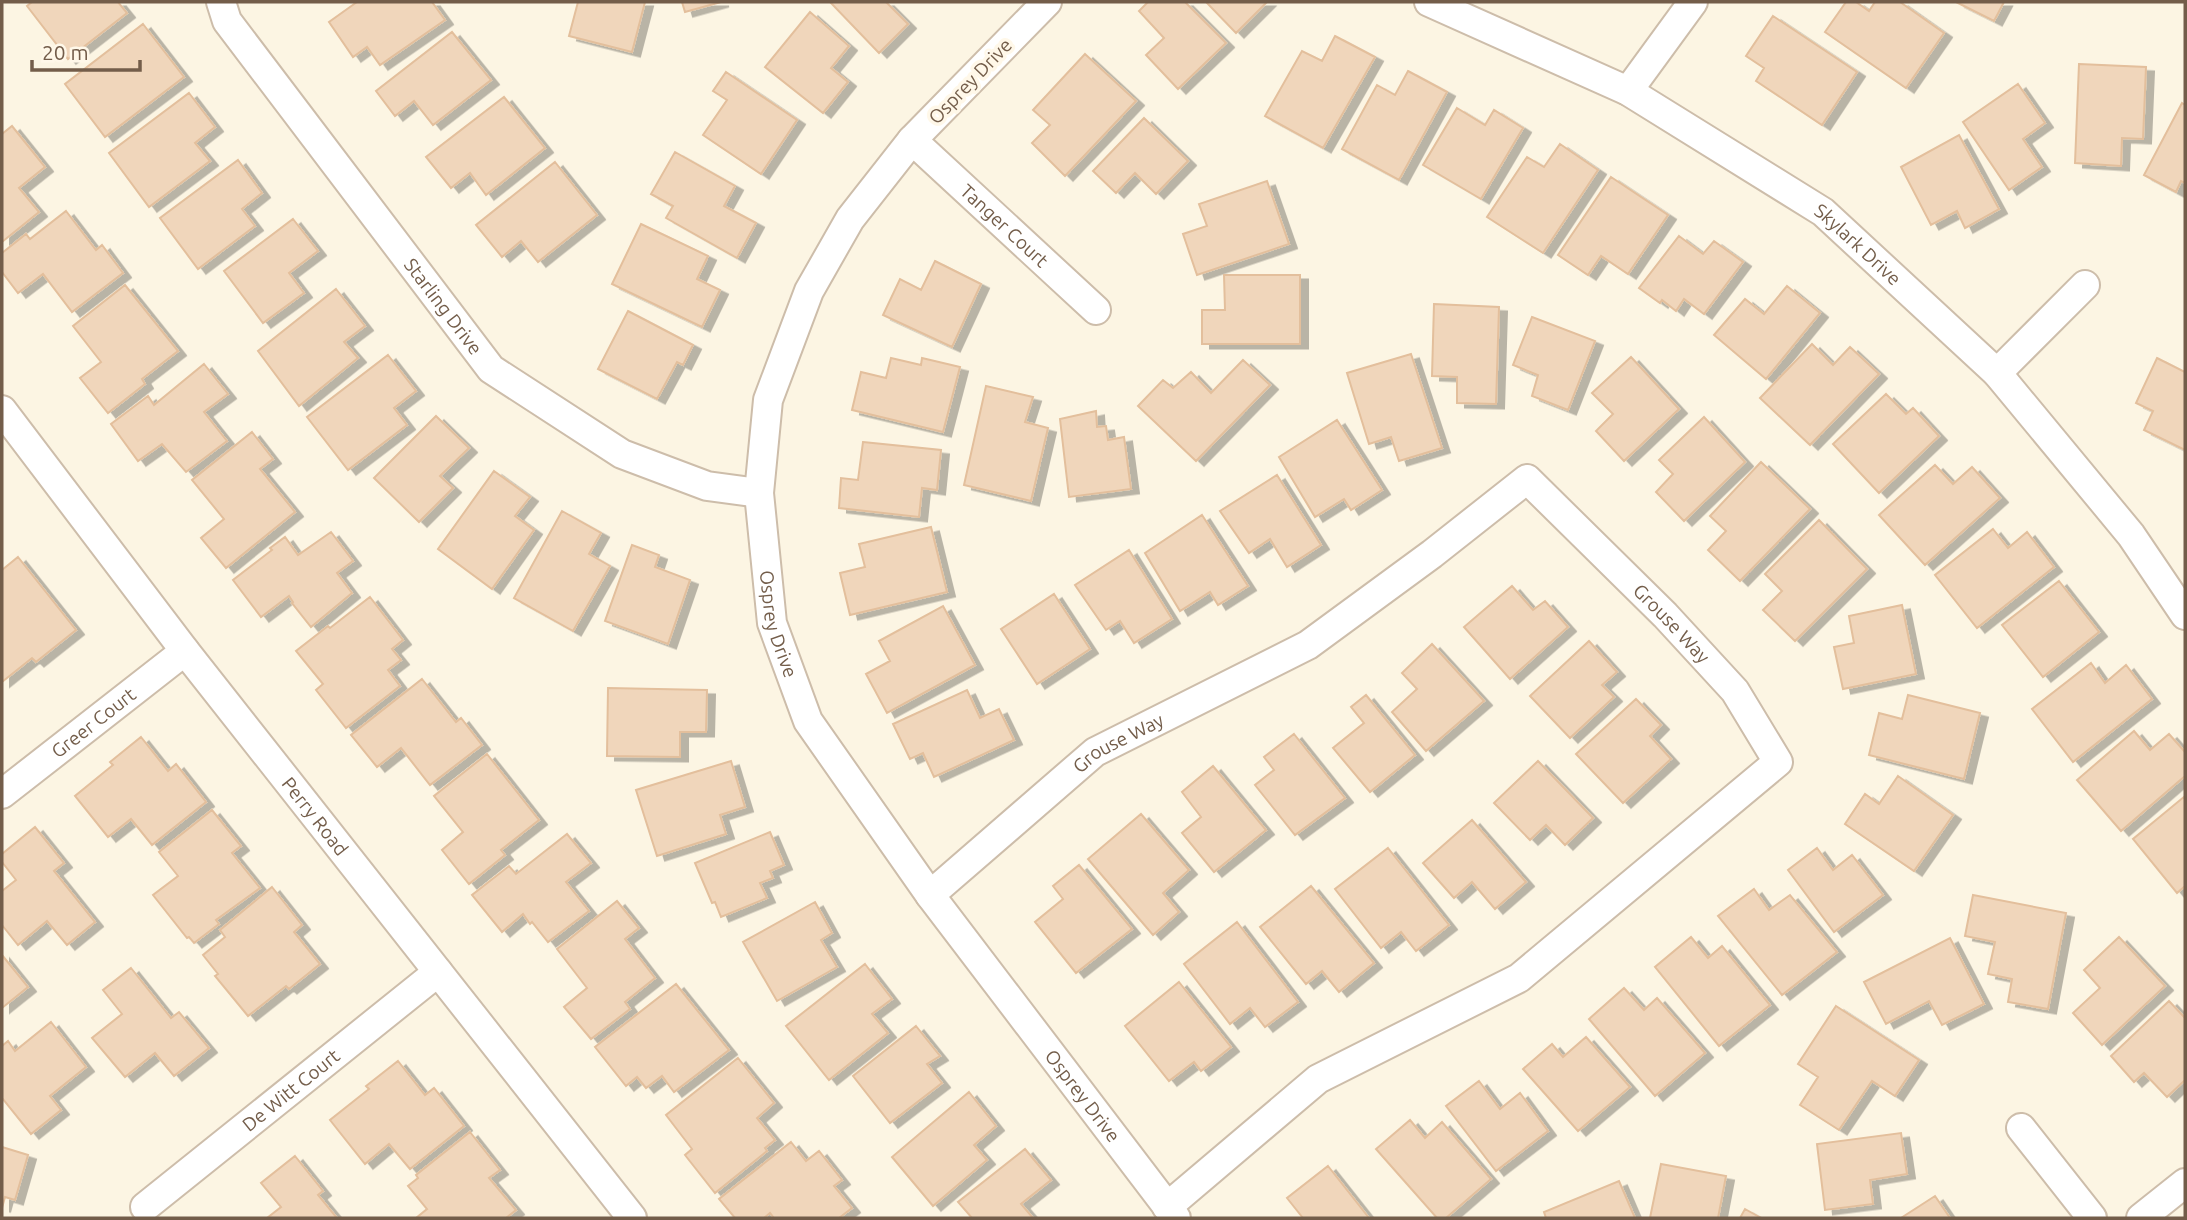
<svg xmlns="http://www.w3.org/2000/svg" width="2187" height="1220" font-family="Ubuntu,sans-serif">
  <style>
    .building { fill: #f0d6bb; stroke: #e3bf9c; stroke-width: 2; filter: url(#shadow) }
    .lines { fill: none; stroke-linecap: round; stroke-linejoin: round }
    .minor-casing { stroke: #cdbdaa; stroke-width: 32 }
    .minor { stroke: #fff; stroke-width: 28 }
    .labels { text-anchor: middle; dominant-baseline: central; stroke-width: 7; stroke-linejoin: round; paint-order: stroke }
    .street-label { font-size: 19px; fill: #735d4a; stroke: #fff8e9 }
  </style>
  <defs>
    <filter id="shadow"><feDropShadow dx="8" dy="4.5" stdDeviation="0" flood-color="#0004"/></filter>
  </defs>
  <rect width="100%" height="100%" fill="#fcf5e3"/>
  <path class="building" d="M32,2H118L127,13L68,59L27,6Z
    M357,2H432L445,20L380,65L367,47L353,57L329,22Z
    M578,2H645L632,52L569,36Z
    M682,2H721L685,12Z
    M830,2H886L908,24L879,53Z
    M1148,2H1185L1226,43L1178,89L1146,55L1164,38L1139,11Z
    M1206,2H1267L1236,33Z
    M1846,2H1856L1869,11L1875,2H1900L1944,33L1906,88L1825,32Z
    M1956,2H2004L1994,21Z
    M810,12L849,46L831,68L848,82L823,113L765,67Z
    M1773,16L1857,72L1822,125L1756,81L1764,68L1746,56Z
    M143,24L184,77L105,137L65,84Z
    M452,32L491,80L433,125L414,101L395,116L376,91Z
    M1335,36L1375,57L1323,148L1265,116L1302,51L1322,61Z
    M1085,54L1136,101L1065,176L1032,143L1050,125L1033,110Z
    M2079,64L2146,67L2143,139L2122,138L2121,166L2075,163Z
    M1408,71L1447,92L1399,180L1342,149L1377,85L1395,95Z
    M726,72L797,120L761,174L703,135L727,100L713,91Z
    M2018,84L2045,123L2023,139L2042,167L2009,190L1963,122Z
    M189,93L215,127L195,143L210,161L149,207L109,153Z
    M504,97L545,148L486,195L470,173L451,188L426,157Z
    M2182,103L2185,105V183L2181,181L2176,192L2144,175Z
    M1457,108L1485,125L1494,110L1523,128L1481,199L1423,165Z
    M1144,118L1188,161L1156,194L1135,173L1116,193L1093,171Z
    M12,126L45,167L19,188L39,212L2,242V134Z
    M1959,135L1999,209L1965,228L1957,211L1931,225L1901,167Z
    M1560,144L1598,170L1543,253L1487,217L1527,157L1544,167Z
    M675,152L735,186L724,206L756,223L737,258L666,218L673,206L651,194Z
    M238,160L262,193L242,209L255,226L198,269L160,218Z
    M555,162L597,215L538,262L521,241L502,257L476,225Z
    M1611,177L1668,215L1628,274L1601,256L1588,275L1558,255Z
    M1267,181L1289,244L1197,275L1183,234L1207,226L1199,204Z
    M66,211L96,250L102,245L123,273L72,312L43,274L18,293L2,272V253L26,234L30,239Z
    M293,219L318,251L289,273L304,293L263,323L224,271Z
    M641,224L708,256L697,279L720,290L702,327L612,284Z
    M1679,236L1703,254L1714,241L1743,262L1704,314L1684,299L1676,311L1662,300L1660,303L1639,288Z
    M935,261L981,284L952,347L883,315L900,279L921,290Z
    M1224,275H1300V344H1202V310H1225Z
    M125,285L178,351L142,379L145,384L108,413L80,378L101,362L73,326Z
    M1787,286L1820,313L1766,379L1714,335L1745,299L1764,314Z
    M336,289L365,326L344,342L358,358L299,406L258,351Z
    M1434,304L1499,307L1496,404L1457,403V377L1432,376Z
    M628,311L693,345L683,365L677,362L657,399L598,369Z
    M1532,317L1595,341L1568,410L1532,396L1538,375L1513,365Z
    M1812,344L1833,365L1850,347L1879,374L1810,445L1760,398Z
    M1411,354L1442,448L1399,461L1391,437L1369,444L1347,373Z
    M388,355L416,391L394,408L407,425L348,470L307,417Z
    M1631,357L1679,409L1624,461L1596,431L1613,414L1592,393Z
    M891,358L921,365L922,358L960,367L943,432L852,410L861,372L886,378Z
    M2157,358L2185,372V450L2144,430L2153,411L2136,403Z
    M1243,360L1270,385L1196,461L1138,406L1163,380L1173,388L1191,372L1211,393Z
    M204,364L228,394L204,412L227,441L186,472L162,444L138,461L111,424L148,396L154,405Z
    M986,386L1033,397L1025,422L1048,428L1031,501L964,485Z
    M1886,394L1906,414L1913,408L1939,436L1879,493L1833,444Z
    M1096,411L1097,427L1106,426L1108,440L1124,437L1131,489L1069,497L1060,419Z
    M436,416L469,448L440,476L453,488L419,522L374,478Z
    M1704,417L1745,462L1684,521L1656,492L1673,474L1659,460Z
    M1337,420L1382,490L1351,510L1344,499L1315,517L1279,457Z
    M252,432L273,459L260,469L295,512L226,568L201,538L224,519L192,480Z
    M863,442L941,450L937,490L922,488L919,517L839,508L841,478L858,480Z
    M1761,462L1810,509L1740,581L1708,550L1726,531L1710,516Z
    M1935,465L1953,484L1972,467L2000,498L1925,565L1879,515Z
    M494,471L530,497L515,516L534,530L492,589L438,549Z
    M1277,475L1321,545L1287,567L1270,539L1249,553L1220,511Z
    M562,511L601,533L589,554L610,566L573,631L514,598Z
    M1202,515L1248,586L1218,605L1210,592L1180,611L1145,553Z
    M1819,520L1867,569L1795,641L1763,610L1782,591L1765,574Z
    M931,527L947,592L850,615L840,573L865,567L859,544Z
    M1993,529L2008,548L2027,532L2054,567L1977,628L1935,575Z
    M331,532L353,561L337,573L352,593L311,627L292,603L293,602L289,596L261,617L233,580L272,550L270,548L285,537L298,555Z
    M632,545L659,555L655,567L690,580L668,644L605,621Z
    M1129,550L1172,619L1134,643L1120,621L1106,630L1075,585Z
    M18,557L76,630L36,662L32,658L2,682V570Z
    M2059,581L2099,632L2043,677L2002,625Z
    M1512,586L1533,610L1545,601L1568,627L1510,679L1464,627Z
    M1054,594L1090,649L1037,684L1001,629Z
    M370,597L403,640L392,649L401,660L388,670L400,686L346,728L316,690L323,684L296,651L328,626L330,628Z
    M1902,605L1916,674L1843,689L1834,647L1854,643L1849,616Z
    M943,606L975,665L887,713L866,674L890,661L879,641Z
    M1589,641L1617,672L1602,685L1614,697L1570,738L1530,696Z
    M1432,644L1484,701L1426,751L1392,712L1417,689L1402,673Z
    M2091,663L2105,683L2126,665L2152,699L2073,762L2032,709Z
    M422,679L456,722L461,718L482,745L430,785L401,748L377,767L351,735Z
    M608,688L707,690L706,732H680V757L607,756Z
    M967,690L980,718L999,709L1014,740L934,777L923,753L910,759L893,724Z
    M1366,695L1415,755L1370,792L1333,748L1364,723L1351,707Z
    M1908,695L1980,713L1964,779L1869,755L1879,713L1902,719Z
    M1636,699L1661,725L1650,736L1671,759L1623,803L1576,754Z
    M2134,731L2150,750L2169,734L2185,752V776L2121,831L2077,780Z
    M1294,734L1345,798L1295,835L1255,785L1274,770L1264,757Z
    M141,737L168,771L176,764L206,802L152,845L131,819L108,837L75,796L113,765L110,762Z
    M487,754L539,820L501,850L505,855L469,884L442,850L463,832L434,796Z
    M731,761L745,807L720,815L726,834L657,856L636,790Z
    M1538,761L1593,818L1565,845L1546,825L1530,840L1494,803Z
    M1213,766L1266,830L1214,872L1182,833L1201,817L1182,792Z
    M1898,776L1953,815L1914,871L1845,824L1865,794L1879,804Z
    M2185,796V886L2177,893L2133,839Z
    M212,810L241,846L232,853L260,888L216,920L219,924L194,943L189,937L187,938L153,895L178,876L159,852Z
    M1141,814L1189,870L1163,893L1179,912L1153,935L1088,859Z
    M1472,820L1526,882L1495,909L1472,882L1454,898L1423,863Z
    M35,827L64,863L54,871L95,922L67,945L47,921L18,945L2,925V891L16,880L2,862V854Z
    M770,832L784,865L770,871L773,878L760,883L767,898L721,917L715,902L712,903L695,863Z
    M567,834L591,863L566,882L589,911L548,942L532,922L530,924L523,914L502,932L472,895L509,866L516,874Z
    M1388,848L1449,925L1416,951L1401,932L1381,948L1335,889Z
    M1817,848L1833,870L1852,855L1883,895L1834,932L1788,870Z
    M1079,865L1132,929L1076,973L1035,922L1063,899L1053,886Z
    M1311,886L1374,963L1339,992L1322,971L1306,984L1260,927Z
    M272,887L302,925L294,932L320,964L289,989L286,986L248,1016L215,976L218,974L203,955L225,937L220,930Z
    M1754,889L1769,910L1790,895L1837,952L1782,995L1718,916Z
    M1973,895L2066,913L2048,1009L2008,1002L2012,979L1988,974L1995,942L1965,936Z
    M617,901L639,928L625,939L655,978L625,1002L630,1009L591,1039L564,1007L587,988L557,949Z
    M815,902L832,933L821,940L837,967L777,1001L743,942Z
    M1237,922L1298,1002L1265,1027L1250,1008L1230,1024L1184,964Z
    M1691,937L1708,958L1722,946L1770,1005L1719,1046L1655,967Z
    M2119,937L2165,986L2102,1045L2073,1013L2100,988L2084,970Z
    M1950,938L1984,1004L1942,1025L1929,1001L1886,1024L1864,982Z
    M2,955L28,987L2,1008Z
    M865,964L892,999L872,1014L888,1033L829,1080L786,1026Z
    M131,968L171,1018L179,1012L209,1048L174,1076L155,1053L125,1077L92,1038L122,1014L103,990Z
    M1179,982L1231,1047L1201,1071L1194,1062L1169,1081L1125,1026Z
    M676,984L729,1050L674,1092L662,1076L646,1088L637,1077L626,1086L595,1047Z
    M1624,988L1644,1010L1657,998L1705,1053L1655,1096L1589,1019Z
    M2169,1001L2185,1018V1080L2167,1097L2144,1073L2134,1082L2111,1056Z
    M1836,1006L1919,1060L1895,1096L1872,1081L1839,1130L1800,1105L1818,1077L1798,1064Z
    M51,1022L86,1067L50,1096L61,1110L31,1134L2,1098V1046L8,1041L15,1051Z
    M916,1026L940,1056L927,1064L942,1083L890,1123L853,1076Z
    M1586,1037L1630,1087L1578,1131L1523,1069L1552,1044L1563,1057Z
    M738,1058L774,1103L757,1118L775,1140L765,1148L767,1151L715,1193L685,1155L692,1149L666,1115Z
    M398,1061L425,1095L434,1088L464,1126L410,1169L389,1144L365,1164L330,1120L369,1089L366,1086Z
    M1479,1081L1500,1109L1520,1093L1548,1131L1496,1171L1446,1106Z
    M969,1092L996,1126L974,1145L987,1160L933,1206L892,1157Z
    M1410,1120L1425,1138L1442,1122L1491,1179L1446,1218H1437L1376,1149Z
    M470,1132L500,1170L489,1178L516,1210L506,1218H416L427,1209L408,1186L418,1178L416,1175Z
    M1901,1133L1907,1174L1870,1180L1873,1204L1825,1210L1817,1144Z
    M791,1142L806,1161L819,1151L842,1180L834,1186L852,1208L839,1218H774L770,1213L764,1218H735L719,1199Z
    M2,1147L28,1155L15,1200L5,1197L2,1208Z
    M1025,1149L1051,1180L1021,1204L1033,1218H972L958,1202Z
    M295,1156L323,1191L318,1195L337,1218H267L281,1207L261,1183Z
    M1661,1164L1726,1176L1718,1218H1650Z
    M1328,1166L1369,1218H1303L1287,1198Z
    M1619,1181L1635,1218H1546L1544,1212Z
    M1935,1196L1950,1218H1901Z
    M1745,1209L1761,1218H1740Z"/>
  <g class="lines">
    <defs>
      <g id="minor">
        <path id="s1" d="M221,2L227,21L491,369L622,454L707,486L759,493"/>
        <path id="s2" d="M1047,2L912,140L850,219L809,291L768,400L759,493L772,623L808,721L930,895L1176,1218"/>
        <path id="s3" d="M1429,2L1628,91L1823,212L1997,373L2131,535L2185,615"/>
        <path d="M1628,91L1693,2"/>
        <path id="s4" d="M912,140L1096,310"/>
        <path d="M1997,373L2085,285"/>
        <path id="s5" d="M2,410L185,651L632,1218"/>
        <path id="s6" d="M2,794L185,651"/>
        <path id="s7" d="M930,895L1095,752L1308,645L1432,554L1527,479L1665,615L1735,691L1778,762L1519,978L1318,1079L1167,1207"/>
        <path d="M2021,1128L2092,1218"/>
        <path id="s8" d="M145,1207L438,972"/>
        <path d="M2141,1218L2185,1183"/>
      </g>
    </defs>
    <use href="#minor" class="minor-casing"/>
    <use href="#minor" class="minor"/>
  </g>
  <g class="labels">
    <g class="street-label">
      <text transform="translate(970 81) rotate(-46)">Osprey Drive</text>
      <text stroke="none"><textPath href="#s4" startOffset="126">Tanger Court</textPath></text>
      <text stroke="none"><textPath href="#s3" startOffset="495">Skylark Drive</textPath></text>
      <text stroke="none"><textPath href="#s1" startOffset="378">Starling Drive</textPath></text>
      <text stroke="none"><textPath href="#s2" startOffset="719">Osprey Drive</textPath></text>
      <text stroke="none"><textPath href="#s7" startOffset="936">Grouse Way</textPath></text>
      <text stroke="none"><textPath href="#s6" startOffset="116">Greer Court</textPath></text>
      <text stroke="none"><textPath href="#s7" startOffset="243">Grouse Way</textPath></text>
      <text stroke="none"><textPath href="#s5" startOffset="513">Perry Road</textPath></text>
      <text stroke="none"><textPath href="#s8" startOffset="187">De Witt Court</textPath></text>
      <text stroke="none"><textPath href="#s2" startOffset="1286">Osprey Drive</textPath></text>
    </g>
  </g>
  <rect width="2187" height="1220" fill="none" stroke="#735d4a" stroke-width="7"/>
  <path d="M32 60v10h108v-10" fill="none" stroke="#735d4a" stroke-width="3.5"/>
  <text x="42" y="60" font-size="21" fill="#735d4a" stroke="#fff8e9" stroke-width="5" paint-order="stroke">20 m</text>
</svg>
